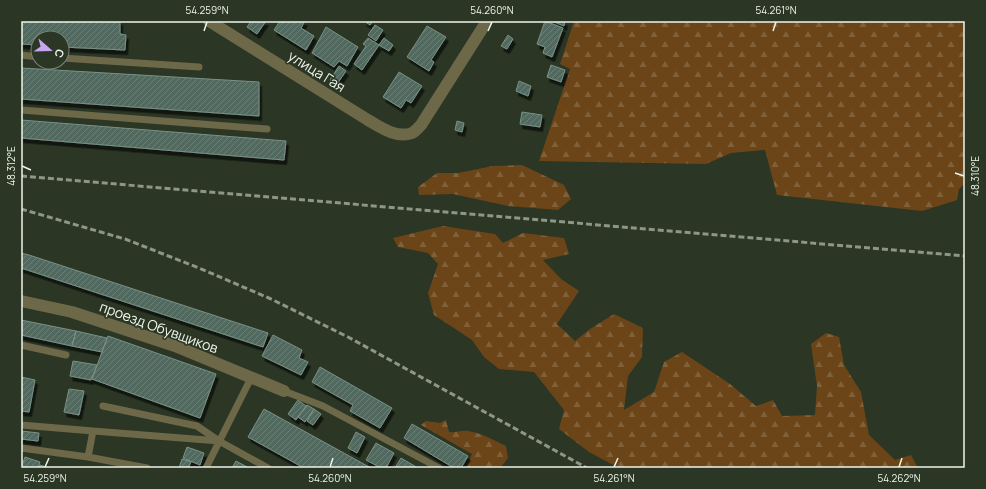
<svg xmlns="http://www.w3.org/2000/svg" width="986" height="489" font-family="Manrope,sans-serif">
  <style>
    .forest { fill: url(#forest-firs) }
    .building { fill: url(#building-hatch); stroke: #799187; filter: url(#shadow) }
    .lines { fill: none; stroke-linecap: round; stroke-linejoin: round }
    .lane { stroke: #6d6848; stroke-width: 7 }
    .street { stroke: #6d6848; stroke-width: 12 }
    .rail { stroke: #8d9688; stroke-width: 3; stroke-dasharray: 6 3; stroke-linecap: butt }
    .ticks { fill: none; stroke: #eef5eb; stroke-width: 1.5 }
    .labels { text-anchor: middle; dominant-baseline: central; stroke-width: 3; stroke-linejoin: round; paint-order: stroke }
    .street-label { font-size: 14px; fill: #eef5eb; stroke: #2b3625 }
    .neatline { fill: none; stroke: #eef5eb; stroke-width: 1.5 }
    .ticks-label { font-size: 10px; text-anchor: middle; fill: #eef5eb }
  </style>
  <defs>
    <pattern id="forest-firs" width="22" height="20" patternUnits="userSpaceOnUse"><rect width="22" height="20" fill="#6b4517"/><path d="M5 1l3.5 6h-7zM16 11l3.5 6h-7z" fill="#806039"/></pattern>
    <pattern id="building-hatch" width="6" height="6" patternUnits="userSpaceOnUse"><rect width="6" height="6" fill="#51695f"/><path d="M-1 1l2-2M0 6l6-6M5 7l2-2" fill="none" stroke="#6a7f76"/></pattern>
    <filter id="shadow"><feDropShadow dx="2.5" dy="4.5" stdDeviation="0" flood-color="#0009"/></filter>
  </defs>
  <rect width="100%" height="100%" fill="#2b3625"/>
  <path class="forest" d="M574,21H965V183L959,189L957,200L922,211L777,195L765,150L731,153L706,164L539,161L570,69L560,64Z
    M522,165L564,185L571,199L558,210L508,206L453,194L419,195L418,187L437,173H458L493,166Z
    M443,226L495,234L503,243L523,233L564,238L569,254L543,260L561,279L579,291L557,324L575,341L590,329L614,314L643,328L642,357L628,376L624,410L654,392L664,362L682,352L730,384L756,406L773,400L782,416L815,415L817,386L811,344L826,333L839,337L844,365L861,392L869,435L895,460L911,455L918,468H619L589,452L559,429L564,410L534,372L499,369L484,357L472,340L434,315L428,293L438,264L428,253L398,247L393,238Z
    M446,420L449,432C455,433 461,430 468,431C481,433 494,440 506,446L508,458L501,467L504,468H466L472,454L421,425L426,421L440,423Z"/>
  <path class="building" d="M21,21H120V34L126,35L125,50L62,47V38H38V45L21,44Z
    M251,21H266L257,34L247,27Z
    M280,21H305L301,28L314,36L306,50L274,30Z
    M364,21H373L370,25Z
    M545,21L563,28L552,57L543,53L545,47L537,44Z
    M552,21H565L564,26Z
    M375,25L383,30L376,41L368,35Z
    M427,26L446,37L431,60L434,62L429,71L407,57Z
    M326,27L358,47L347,66L339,61L334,67L312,53Z
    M508,35L513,39L507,49L501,46Z
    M368,38L379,45L362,70L354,64L366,46L363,44Z
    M384,38L393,45L389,51L379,45Z
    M551,65L565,70L561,82L547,77Z
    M339,66L346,71L337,84L330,80Z
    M21,68L259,82V116L21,99Z
    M399,72L422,86L411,103L406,100L401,108L383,97Z
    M519,81L531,86L528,96L516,91Z
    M522,112L542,115L540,127L520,124Z
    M21,120L286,141L284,160L21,138Z
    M457,121L464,123L462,132L455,130Z
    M21,253L29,255L268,333L263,347L21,268Z
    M21,320L76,331L72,346L21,335Z
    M76,331L107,338L102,352L72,346Z
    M273,335L302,350L299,358L308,362L301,375L262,356Z
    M108,336L216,374L200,418L92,379Z
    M73,361L97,365L91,380L70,376Z
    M320,367L392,408L380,428L350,411L353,405L312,382Z
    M21,377L35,380L29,412L21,411Z
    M69,389L84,391L79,415L64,412Z
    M298,400L306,406L296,420L288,414Z
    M307,405L314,409L305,422L298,417Z
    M264,409L371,468H304L248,437Z
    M314,409L321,414L313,425L307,421Z
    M412,424L468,456L461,468H454L404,438Z
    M21,431L39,433L38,441L21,439Z
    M356,432L365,437L357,453L348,448Z
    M376,443L394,453L386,468H381L366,460Z
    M187,447L204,453L200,465L183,458Z
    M25,457L40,462L38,468H21Z
    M401,458L418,468H395Z
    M182,459L191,462L188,468H179Z
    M236,461L249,468H232Z
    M40,465L49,468H39Z"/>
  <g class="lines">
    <path class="lane" d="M21,55L38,57
      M62,58L199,67
      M21,110L267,129
      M21,345L66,355
      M284,391L323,406L439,468
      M103,406L197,426L219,441L268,468
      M21,425L93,431L88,457
      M93,431L219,441
      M21,448L88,457L147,468
      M206,468L251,378"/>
    <path class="street" d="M209,21L368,120C380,127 397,139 412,133C415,132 419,127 421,125L487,21
      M21,301L72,312L175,346L284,391"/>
    <path class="rail" d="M21,176L965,256
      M21,209L125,239L199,268L271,299L348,337L587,468"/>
  </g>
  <path class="ticks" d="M204,31L207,22M488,31L492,22M773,31L776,22M22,166L31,170M955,173L964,176M45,467L49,458M330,467L333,458M614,467L618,458M899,467L902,458"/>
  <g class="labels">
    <g class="street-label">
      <text transform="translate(317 71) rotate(32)">улица Гая</text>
      <text transform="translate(159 327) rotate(20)">проезд Обувщиков</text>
    </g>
  </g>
  <rect width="986" height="489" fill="none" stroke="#2b3625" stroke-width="44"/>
  <g transform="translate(50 50) rotate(110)"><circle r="19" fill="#2b3625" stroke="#798274"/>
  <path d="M0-3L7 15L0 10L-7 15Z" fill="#c7a6f0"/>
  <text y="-6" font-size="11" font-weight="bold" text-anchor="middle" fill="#eef5eb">С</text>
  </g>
  <rect x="22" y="22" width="942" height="445" class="neatline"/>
  <g class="ticks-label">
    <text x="207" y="14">54.259°N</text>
    <text x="492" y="14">54.260°N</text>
    <text x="776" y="14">54.261°N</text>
    <text transform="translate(11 166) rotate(-90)" y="4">48.312°E</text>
    <text transform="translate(975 176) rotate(-90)" y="4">48.310°E</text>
    <text x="45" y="482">54.259°N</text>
    <text x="330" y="482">54.260°N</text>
    <text x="614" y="482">54.261°N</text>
    <text x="899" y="482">54.262°N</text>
  </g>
</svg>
